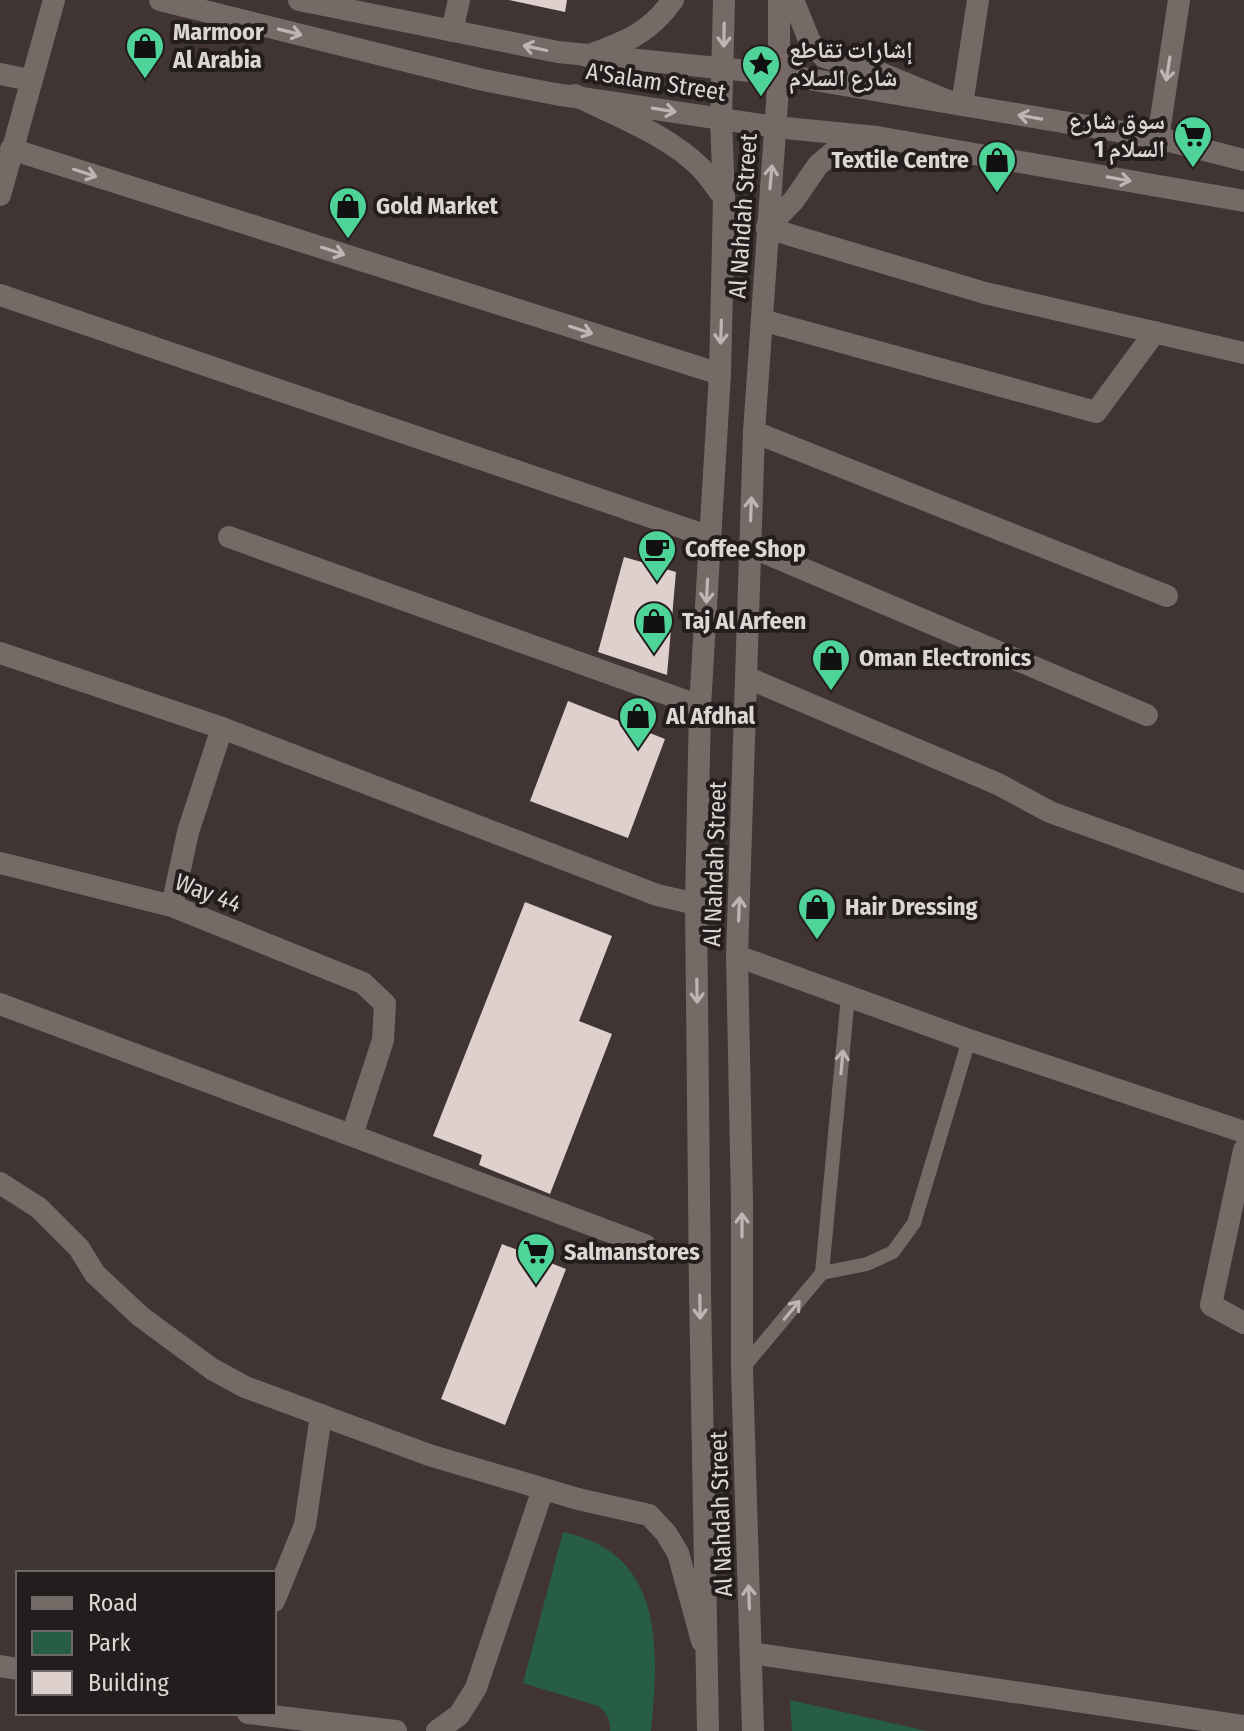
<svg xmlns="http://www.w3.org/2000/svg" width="1244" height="1731" font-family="'Fira Sans Condensed','Noto Naskh Arabic',sans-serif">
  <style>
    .green { fill: #275d44 }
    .building { fill: #ded0cc }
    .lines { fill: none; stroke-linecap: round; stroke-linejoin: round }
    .service { stroke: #766a66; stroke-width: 14 }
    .minor { stroke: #766a66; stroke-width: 22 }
    .tertiary { stroke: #766a66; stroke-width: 22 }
    .secondary { stroke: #766a66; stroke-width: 22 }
    .oneway { stroke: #bfb6b4 }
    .labels { text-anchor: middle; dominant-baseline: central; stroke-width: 8; stroke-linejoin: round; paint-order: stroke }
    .poi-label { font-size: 24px; font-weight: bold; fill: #ded6d5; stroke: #231e1d; text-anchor: start }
    .street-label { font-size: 24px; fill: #ded6d5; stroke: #231e1d }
  </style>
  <rect width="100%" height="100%" fill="#403532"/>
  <path class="green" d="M563,1532C665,1553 659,1649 651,1731H610C610,1719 607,1713 598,1706L523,1683Z
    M790,1700L927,1731H792Z"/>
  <path class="building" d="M509,0H567L565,12Z
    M624,557L676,572L667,675L598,652Z
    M568,701L665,739L628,838L530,801Z
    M525,902L612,936L579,1021L612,1034L550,1194L479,1165L482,1155L433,1136Z
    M502,1244L566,1269L505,1425L441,1399Z"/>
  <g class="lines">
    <path class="service" d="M822,1273L867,1264L893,1252L914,1223L969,1040
      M742,1369L822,1273L848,996"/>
    <path class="minor" d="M452,31L459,0
      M0,74L30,80
      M962,105L978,0
      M1158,138L1179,0
      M11,149L720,374
      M0,195L54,0
      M767,228L985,293L1244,353
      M0,295L710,537
      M762,320L1096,412L1155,332
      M754,432L1167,596
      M229,537L700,706
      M749,546L1147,715
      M0,653L222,728L657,895L696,904
      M748,678L998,784L1050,812L1244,882
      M0,863L172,906L363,983L385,1004L383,1040L352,1135
      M172,906L188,832L222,728
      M737,956L969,1040L1244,1132
      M0,1004L645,1245
      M1244,1150L1211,1305L1244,1323
      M0,1183L39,1208L79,1248L95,1274L140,1316L212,1369L245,1387L429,1455L578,1499L649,1515L666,1533L678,1553L702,1641
      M274,1601L305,1525L321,1415
      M751,1653L1244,1726
      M0,1666L18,1669
      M248,1713L396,1731
      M437,1731L459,1715L476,1688L543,1489"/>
    <path class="tertiary" d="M160,0L483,80L555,94L775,127L877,137L1244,201
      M299,0L558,52L779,74L1158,138L1244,160"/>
    <path class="secondary" d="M793,0L810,42L824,57L880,73L953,103
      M587,56C625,42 649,34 673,0
      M575,95C616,116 667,134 701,168C709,177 717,188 724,198
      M767,228L794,200L818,165L836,150L877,137
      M708,1731L700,1291L696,904L700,706L720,374L724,198L721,119L724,0
      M753,1731L742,1370V1203L737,956L754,432L779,74V0"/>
  </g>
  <defs><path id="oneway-shaft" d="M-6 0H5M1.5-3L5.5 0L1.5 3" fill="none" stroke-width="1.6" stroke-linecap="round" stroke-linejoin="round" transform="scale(2)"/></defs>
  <g class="oneway">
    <use href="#oneway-shaft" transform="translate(290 32) rotate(14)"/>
    <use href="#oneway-shaft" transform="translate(724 35) rotate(91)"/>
    <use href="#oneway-shaft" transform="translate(535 48) rotate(-168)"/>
    <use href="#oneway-shaft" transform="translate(1168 69) rotate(99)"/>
    <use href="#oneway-shaft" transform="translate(664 110) rotate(9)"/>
    <use href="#oneway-shaft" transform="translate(1030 117) rotate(-170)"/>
    <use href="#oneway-shaft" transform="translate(85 173) rotate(18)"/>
    <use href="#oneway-shaft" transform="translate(771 177) rotate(-85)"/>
    <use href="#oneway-shaft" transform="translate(1119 179) rotate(10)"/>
    <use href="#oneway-shaft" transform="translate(333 251) rotate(18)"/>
    <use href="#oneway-shaft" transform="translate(581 330) rotate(18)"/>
    <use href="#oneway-shaft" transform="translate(721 332) rotate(92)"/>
    <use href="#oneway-shaft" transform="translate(751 509) rotate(-88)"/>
    <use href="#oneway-shaft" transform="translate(707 591) rotate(93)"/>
    <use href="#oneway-shaft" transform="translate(739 909) rotate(-88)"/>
    <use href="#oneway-shaft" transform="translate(697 991) rotate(89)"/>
    <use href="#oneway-shaft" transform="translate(842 1062) rotate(-85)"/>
    <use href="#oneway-shaft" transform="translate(742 1225) rotate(-90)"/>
    <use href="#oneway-shaft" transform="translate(700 1307) rotate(89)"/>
    <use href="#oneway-shaft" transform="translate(792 1310) rotate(-50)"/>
    <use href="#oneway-shaft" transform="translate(749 1597) rotate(-92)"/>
  </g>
  <defs>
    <symbol id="shop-pin" viewBox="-11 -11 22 30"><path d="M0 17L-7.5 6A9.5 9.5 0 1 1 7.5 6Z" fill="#4ed399" stroke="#231e1d"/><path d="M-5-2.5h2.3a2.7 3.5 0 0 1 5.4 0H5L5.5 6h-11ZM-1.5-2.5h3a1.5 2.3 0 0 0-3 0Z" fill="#111"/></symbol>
    <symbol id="sight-pin" viewBox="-11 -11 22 30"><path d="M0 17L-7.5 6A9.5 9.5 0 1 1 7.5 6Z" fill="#4ed399" stroke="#231e1d"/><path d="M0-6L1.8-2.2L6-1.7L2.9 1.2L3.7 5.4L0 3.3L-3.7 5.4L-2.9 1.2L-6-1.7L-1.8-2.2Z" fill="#111"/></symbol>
    <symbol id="supermarket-pin" viewBox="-11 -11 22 30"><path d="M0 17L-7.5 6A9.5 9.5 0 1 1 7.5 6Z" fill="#4ed399" stroke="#231e1d"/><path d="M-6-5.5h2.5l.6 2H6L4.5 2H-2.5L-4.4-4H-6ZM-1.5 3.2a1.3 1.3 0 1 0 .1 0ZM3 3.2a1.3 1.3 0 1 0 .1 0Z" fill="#111"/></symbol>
    <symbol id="cafe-pin" viewBox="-11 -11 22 30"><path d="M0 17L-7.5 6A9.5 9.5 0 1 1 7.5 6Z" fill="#4ed399" stroke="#231e1d"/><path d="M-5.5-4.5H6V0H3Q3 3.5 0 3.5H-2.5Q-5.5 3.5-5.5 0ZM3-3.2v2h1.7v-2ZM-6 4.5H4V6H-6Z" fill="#111"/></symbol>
  </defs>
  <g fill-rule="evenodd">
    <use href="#shop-pin" x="123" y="24" width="44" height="60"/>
    <use href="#sight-pin" x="739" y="42" width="44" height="60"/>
    <use href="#supermarket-pin" x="1171" y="113" width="44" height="60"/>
    <use href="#shop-pin" x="975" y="138" width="44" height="60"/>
    <use href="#shop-pin" x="326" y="184" width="44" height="60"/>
    <use href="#cafe-pin" x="635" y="527" width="44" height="60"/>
    <use href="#shop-pin" x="632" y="599" width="44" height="60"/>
    <use href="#shop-pin" x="809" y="636" width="44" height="60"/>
    <use href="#shop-pin" x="616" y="694" width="44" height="60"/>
    <use href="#shop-pin" x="795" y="885" width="44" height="60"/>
    <use href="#supermarket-pin" x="514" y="1230" width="44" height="60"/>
  </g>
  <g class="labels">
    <g class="poi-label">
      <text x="173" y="32">Marmoor<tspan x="173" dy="28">Al Arabia</tspan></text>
      <text x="789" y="50">إشارات تقاطع<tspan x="789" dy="28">شارع السلام</tspan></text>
      <text x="1165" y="121" text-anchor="end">سوق شارع<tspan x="1165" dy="28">السلام 1</tspan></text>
      <text x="969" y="160" text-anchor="end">Textile Centre</text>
      <text x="376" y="206">Gold Market</text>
      <text x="685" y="549">Coffee Shop</text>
      <text x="682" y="621">Taj Al Arfeen</text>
      <text x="859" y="658">Oman Electronics</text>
      <text x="666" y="716">Al Afdhal</text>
      <text x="845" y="907">Hair Dressing</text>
      <text x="564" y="1252">Salmanstores</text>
    </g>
    <g class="street-label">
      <text transform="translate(656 82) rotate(9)">A'Salam Street</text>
      <text transform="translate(743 216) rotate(-86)">Al Nahdah Street</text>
      <text transform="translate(715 864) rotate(-88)">Al Nahdah Street</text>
      <text transform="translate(208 893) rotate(21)">Way 44</text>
      <text transform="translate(721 1514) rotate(-92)">Al Nahdah Street</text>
    </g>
  </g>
  <rect x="16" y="1571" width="260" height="144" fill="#231e1d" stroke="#6e6867" stroke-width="2"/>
  <rect x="32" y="1597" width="40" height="12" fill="#766a66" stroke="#6e6867" stroke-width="2"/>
  <text x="88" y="1611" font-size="24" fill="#ded6d5">Road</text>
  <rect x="32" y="1631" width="40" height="24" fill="#275d44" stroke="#6e6867" stroke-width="2"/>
  <text x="88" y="1651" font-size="24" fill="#ded6d5">Park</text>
  <rect x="32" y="1671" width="40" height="24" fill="#ded0cc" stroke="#6e6867" stroke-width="2"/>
  <text x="88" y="1691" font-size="24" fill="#ded6d5">Building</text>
</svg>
